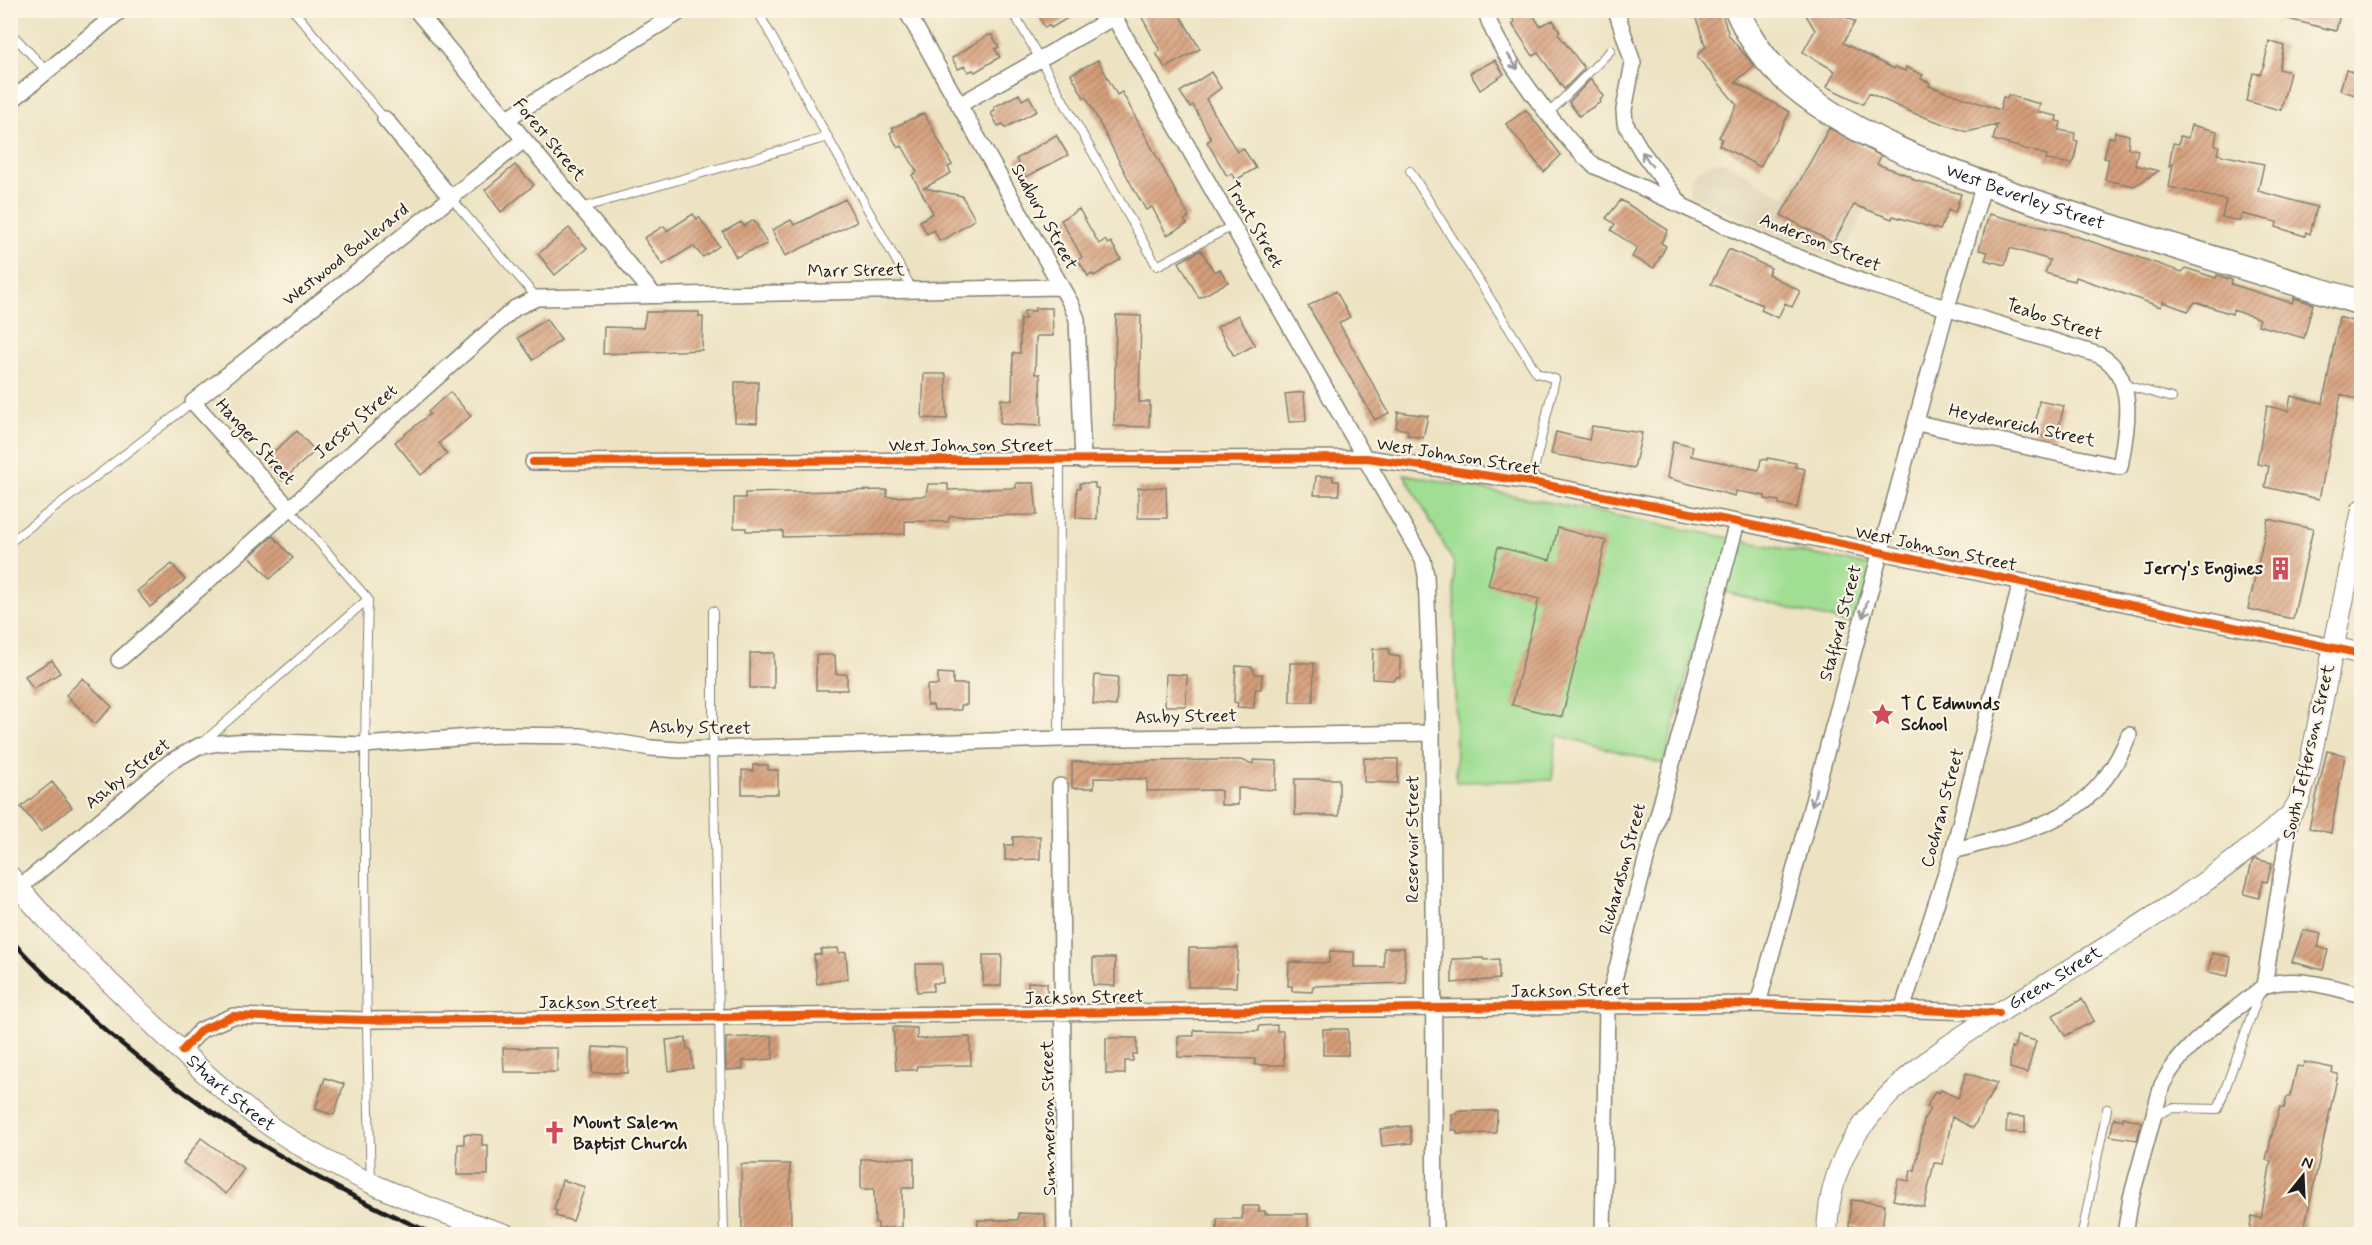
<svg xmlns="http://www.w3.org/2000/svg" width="2372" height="1245" font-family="Mynerve,sans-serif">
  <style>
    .built { fill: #ded2b4 }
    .green { fill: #9fde93; stroke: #5e7d58; stroke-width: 1.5 }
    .building { fill: url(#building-hatch) }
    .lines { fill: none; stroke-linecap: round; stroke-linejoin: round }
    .service-casing { stroke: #848070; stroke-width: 10 }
    .minor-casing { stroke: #848070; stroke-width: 18 }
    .tertiary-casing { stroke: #848070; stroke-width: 22 }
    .primary-casing { stroke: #848070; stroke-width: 27 }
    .service { stroke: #fff; stroke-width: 8 }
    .minor { stroke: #fff; stroke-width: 15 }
    .tertiary { stroke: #fff; stroke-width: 20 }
    .primary { stroke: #fff; stroke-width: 24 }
    .rail { stroke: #1c1c1c; stroke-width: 4.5 }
    .cycleway-casing { stroke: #fcf5e5; stroke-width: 11 }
    .cycleway { stroke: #e8590c; stroke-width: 8 }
    .oneway { stroke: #999 }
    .labels { text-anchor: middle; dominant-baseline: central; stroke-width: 4.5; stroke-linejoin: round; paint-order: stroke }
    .street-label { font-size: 18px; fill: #1c1c1c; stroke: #fcf5e5 }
    .poi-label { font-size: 18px; font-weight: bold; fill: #1c1c1c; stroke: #fcf5e5; text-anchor: start }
  </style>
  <defs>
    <pattern id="building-hatch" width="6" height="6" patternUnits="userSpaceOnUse" patternTransform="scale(1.5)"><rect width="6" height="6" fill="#d59e7a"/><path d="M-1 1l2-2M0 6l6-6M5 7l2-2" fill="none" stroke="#ac8063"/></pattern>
  </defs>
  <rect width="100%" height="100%" fill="#fcf5e5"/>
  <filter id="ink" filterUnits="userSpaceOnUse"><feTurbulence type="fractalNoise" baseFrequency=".0167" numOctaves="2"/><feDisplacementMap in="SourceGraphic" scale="12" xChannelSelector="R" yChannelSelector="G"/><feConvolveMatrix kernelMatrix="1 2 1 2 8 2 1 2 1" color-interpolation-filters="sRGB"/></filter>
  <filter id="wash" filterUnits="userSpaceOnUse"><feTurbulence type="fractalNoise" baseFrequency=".008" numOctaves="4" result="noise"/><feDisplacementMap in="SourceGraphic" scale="24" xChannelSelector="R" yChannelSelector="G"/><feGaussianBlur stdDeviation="1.35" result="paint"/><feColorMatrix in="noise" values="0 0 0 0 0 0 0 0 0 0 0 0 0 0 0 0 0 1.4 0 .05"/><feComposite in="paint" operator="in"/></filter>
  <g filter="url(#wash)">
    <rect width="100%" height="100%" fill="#ede3c3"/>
    <path class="built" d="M1824,126L1887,161L1841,262L1691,196L1690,181L1698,169L1717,161L1729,164L1785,197Z"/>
    <path class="green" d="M1404,474L1872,566L1855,625L1709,588L1664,764L1557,735L1552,780L1456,782L1454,563Z"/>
    <g id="blocks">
      <path class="building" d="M1036,10H1081L1051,28L1049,25L1045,28Z
        M1138,10H1177L1200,49L1165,68L1156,53L1160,51Z
        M1519,10H1530L1540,26L1553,20L1560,32L1558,34L1583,66L1584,69L1564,89L1538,53L1533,56L1512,24L1515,22L1511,16Z
        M1693,10H1721L1729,36L1754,66L1735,82L1790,112L1760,167L1719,145L1722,139L1719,137L1737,105L1698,58V54L1706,47Z
        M1803,10H1835L1855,22L1843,43L1894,69L1895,67L1905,71L1906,67L1923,75L1921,79L1930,83L1929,86L2000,110L2003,97L2007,98L2008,95L2040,104L2038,112L2057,116L2056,121L2061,122L2059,130L2075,133L2074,140L2078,141L2074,161L2072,164L2046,160L2047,155L1993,140L1997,125L1967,132L1913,113L1869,93L1863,104L1827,87L1835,71L1803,52L1815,30Z
        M2277,10H2341L2336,31L2276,16Z
        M988,35H992L999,47L995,49L1000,57L975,72L973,70L968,72L965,66L958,69L952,58Z
        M2269,41L2284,46L2279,69L2290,72L2281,110L2246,101L2253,73L2260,74L2264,65Z
        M1098,60L1117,95L1122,92L1189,217L1184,220L1187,224L1167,235L1152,207L1146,210L1131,184L1086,97L1084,98L1071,74Z
        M1495,60L1504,74L1480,90L1470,73Z
        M2346,70L2361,75V97L2340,90Z
        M1211,72L1221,88L1206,99L1237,152L1243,148L1256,168L1236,180L1232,173L1227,176L1207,142L1211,139L1193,105L1190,107L1180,92Z
        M1591,79L1604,96L1600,100L1601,102L1579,116L1569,102Z
        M1019,94L1022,100L1029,96L1037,111L1005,128L1003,124L998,126L991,113L995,111L994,107Z
        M1526,110L1561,155L1544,172L1506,124Z
        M924,113L952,165L948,167L951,173L924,188L962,196L975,219L944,240H939L934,230L927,234L920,221L933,213L912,175L917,172L902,146L898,148L890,133L894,130L892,128Z
        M2191,125L2217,131L2215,145L2219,146L2217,154L2264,164L2258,191L2317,207L2310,234L2306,232L2305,236L2276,227L2277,222L2242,214L2240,221L2222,217L2226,200L2169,187L2173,163L2169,166L2173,143L2179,144L2180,136L2188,138Z
        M1829,128L1881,156L1877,164L1910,176L1914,180L1961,194L1955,213L1948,210L1940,230L1893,216L1892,219L1854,205L1833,243L1781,215Z
        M2115,132L2129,135L2128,148L2138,150L2135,165L2159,171L2134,186L2105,180L2109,159L2104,158L2109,137L2114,138Z
        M1056,135L1068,155L1026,177L1016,159Z
        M515,165L534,185L501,212L485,190Z
        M845,199L857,222L785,256L772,230L791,220L794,225L805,220Z
        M1621,200L1668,230L1661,243L1666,246L1654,268L1632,257L1637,248L1611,230L1615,224L1606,218Z
        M1079,209L1099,244L1105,240L1108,244L1111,242L1121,259L1094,276L1093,274L1088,276L1078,260L1082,257L1061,220Z
        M693,214L697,219L699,217L719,246L703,257L693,246L663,265L644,238L664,226L667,231Z
        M1989,214L2063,232L2182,272L2186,268L2216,278L2217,275L2232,280L2231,284L2292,303L2294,298L2313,304L2304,338L2258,325L2260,319L2233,310L2232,314L2195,302L2188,311L2163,302L2161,307L2076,277L2075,281L2062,278L2045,273L2050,260L2010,248L2005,265L1985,260L1988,252L1979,250Z
        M754,220L767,244L736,257L723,232L741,222L744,226Z
        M569,228L587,248L555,275L538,254Z
        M1729,249L1771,268L1768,274L1800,291L1792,307L1785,303L1778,318L1761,310L1763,305L1711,284Z
        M1201,250L1214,272L1220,269L1228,282L1199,298L1179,262Z
        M1336,291L1350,317L1339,323L1389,413L1375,420L1308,306Z
        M1035,308H1052L1053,336H1037L1036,338L1035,374H1040L1041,426L1000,424L1001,399L1012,400L1013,353H1020V319H1025L1024,311H1035Z
        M646,312H699V317H703L702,350L603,354L604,327L643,328Z
        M1116,315L1141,316L1139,402H1150L1149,427L1114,426Z
        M1238,315L1255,345L1234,356L1217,327Z
        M2339,317L2361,324V401L2341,394L2319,499L2265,487L2269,466L2257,464L2267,406L2288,411L2291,396L2323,403Z
        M546,319L561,340L533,360L518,338Z
        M924,374H946L947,419L922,418Z
        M735,382H758L757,423L735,422Z
        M450,392L471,416L439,443L447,454L421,475L395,442L430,414L428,412Z
        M1304,392L1306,421L1289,422L1285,394Z
        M2039,401L2064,406L2056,438L2034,434Z
        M1398,412L1428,416L1423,438L1407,435L1408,430L1396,428Z
        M1592,426L1642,433L1634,468L1551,454L1556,432L1589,440Z
        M297,431L315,451L282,481L264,460Z
        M1673,441L1693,446L1691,456L1759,470L1761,459L1767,460V458L1796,463L1795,467L1805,469L1797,508L1779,504V501L1765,499V496L1736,491L1735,496L1667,478Z
        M1316,476H1333V481H1339V495H1314Z
        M1016,483H1034L1037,515L950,516L948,522L905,521V534L783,537V531H746V528H734V498H745V493L887,490V497L926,496L928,484H948V490L1016,488Z
        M1080,483H1095V488H1098L1097,519L1076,518L1077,488H1080Z
        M1166,487L1167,518H1138V488Z
        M2268,519L2313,529L2293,619L2248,609Z
        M1558,528L1606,541L1562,717L1512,705L1539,599L1488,585L1498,547L1550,560Z
        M273,536L293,558L270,579L250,556Z
        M172,564L185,580L150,607L137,591Z
        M1373,649H1389V655L1400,657V677H1396L1395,680L1372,679Z
        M750,653H774V688H750Z
        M816,655H835L836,674H847V690H816Z
        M52,660L60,673L33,689L25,676Z
        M1290,663H1314L1313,702H1290Z
        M1236,666L1252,667L1255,674H1262L1261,689H1255L1254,708L1237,707L1238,703L1234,702Z
        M938,673L953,674V684H967V705H961V710H934L933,705H927V685H938Z
        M1166,674L1187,675L1186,706H1165Z
        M1095,675L1118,677L1116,706L1093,704Z
        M83,678L112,707L95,724L66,695Z
        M2327,751L2345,755L2331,833L2309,828Z
        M1364,758L1398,759V783L1364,782Z
        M1219,760H1241L1253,764V760L1277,761L1275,790L1238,788V805H1221V791L1218,790L1147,791V779L1094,778V788H1072V762Z
        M753,765H768V770H778V794H742V770L753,771Z
        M1295,779H1339V816L1295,815Z
        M52,782L72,807L41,832L21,807Z
        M1040,836V859L1005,860V845H1013V837Z
        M2255,859L2272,863L2267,882L2263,881L2259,898L2244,894L2252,862Z
        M2303,930L2321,934L2318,947L2328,950L2323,970L2292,962Z
        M838,948L839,953L846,952L848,979L817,984L814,955L821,954V949Z
        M1189,948H1238L1236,987H1188Z
        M1384,948H1404L1406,983L1313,986L1312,992L1292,991V986H1288L1289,962L1329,963L1330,951L1354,952V967H1384Z
        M2212,953L2231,957L2228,976L2208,972Z
        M983,955H1002L1001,986H983Z
        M1093,958H1115V986L1093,985Z
        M1483,958L1484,960L1499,959V979L1452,983V959Z
        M916,964H942L943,983H933V991L917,992Z
        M1028,982L1047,983V999H1028Z
        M2082,999L2094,1021L2065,1036L2053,1015Z
        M1277,1025V1031H1283L1284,1065H1255V1059L1178,1057V1036H1194V1030L1259,1031V1026Z
        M893,1027L917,1028V1039L970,1037L971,1065L917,1066V1070H896Z
        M1323,1029H1348V1055H1323Z
        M772,1036L773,1059L743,1061V1069L726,1070V1038Z
        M2017,1036L2036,1041L2027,1073L2010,1068L2011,1047L2014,1048Z
        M686,1038L687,1049H691L693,1068L669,1071L666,1040Z
        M1106,1038H1137V1054H1133V1061H1125V1074H1106Z
        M593,1047L628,1049V1073H592Z
        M503,1048H557V1072H504Z
        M2304,1062L2333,1068L2332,1073L2338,1074L2303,1234H2249L2252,1216L2261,1218L2271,1161L2266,1160L2273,1130L2280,1107L2284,1108L2287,1097H2290L2297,1066L2303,1067Z
        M1966,1073L1997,1083L1973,1128L1952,1117L1943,1164L1934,1163L1924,1207L1893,1200L1898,1179L1909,1181L1911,1170L1915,1171L1924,1120L1930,1109L1927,1107L1935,1091L1939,1093L1941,1090L1958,1098Z
        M325,1078L344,1084L334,1115L315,1109Z
        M1457,1111H1497L1496,1133L1457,1134V1130H1452V1114H1457Z
        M2007,1116L2025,1117V1133L2006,1132Z
        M2123,1117L2142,1122L2137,1140L2110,1136L2114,1118L2123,1120Z
        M1410,1126L1412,1143L1382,1146L1380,1129Z
        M464,1134L482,1135V1145H488V1175H457L458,1144H464Z
        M201,1138L244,1169L226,1194L183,1163Z
        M914,1158V1188H902V1227L878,1229V1223H875L874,1189H861V1159Z
        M741,1164H790L791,1231L742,1232Z
        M562,1180L585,1187L573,1221L555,1216L557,1211L554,1210Z
        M1851,1200L1885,1204L1882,1230L1849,1226Z
        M1242,1206H1259V1211H1265V1214H1308V1234H1217V1219H1242Z
        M1018,1213L1045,1214L1046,1234H978V1220H1018Z"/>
    </g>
  </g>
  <g filter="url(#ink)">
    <use href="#blocks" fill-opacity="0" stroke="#848070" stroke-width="1.5"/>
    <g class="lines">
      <defs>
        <path id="service" d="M293,10L385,119
          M757,10L912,289
          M1012,10L1157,266L1232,226
          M10,15L15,10
          M10,32L47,71
          M1548,114L1611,50
          M1410,171L1537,373L1555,379L1531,482
          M451,198L537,298
          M581,208L828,137
          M2125,385L2172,398
          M289,508L368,599C362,793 365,987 371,1182
          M10,542L193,402
          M713,611V749L724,1234
          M1059,739L1060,461
          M202,743L368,599
          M2156,1115L2172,1108L2218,1109L2258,997
          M2082,1234L2107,1109"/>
        <path id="minor" d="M416,10L653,294
          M906,10L1071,304L1077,319L1083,461
          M1110,10L1423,560L1426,575L1432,733L1435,1234
          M1486,10C1491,45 1567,144 1595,166L1776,249L1871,285L2099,355C2139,376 2126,431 2120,467L1917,423
          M1616,10L1633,63L1624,110L1625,123L1642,152L1680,203
          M10,102L121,10
          M959,105L1114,17
          M385,119L451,198
          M506,119L683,10
          M533,462L1367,458L1531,482L1737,522L2333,647
          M289,508L193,402L524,140
          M119,660L515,308L537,298L1060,287
          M1060,786L1065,1234
          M1953,851C2033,828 2095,822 2129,735
          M19,888L170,762L199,746L220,743L251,741L364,745L498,735L581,736L651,748L679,750L1059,739L1432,733
          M2264,986L2291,814
          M1758,1004L1947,307L1984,184
          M1903,1007L1953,851L2021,582
          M182,1051L201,1030L233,1016L366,1020L720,1017L1758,1004L1999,1013
          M1603,1234L1607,1005L1737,522
          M2125,1234L2131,1198L2162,1085C2185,1040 2227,1018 2264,986C2294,975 2331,987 2362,995"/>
        <g id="tertiary">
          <path d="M2333,647L2362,654"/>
          <path id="s1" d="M10,876C45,922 88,961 129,1001C171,1041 213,1084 260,1119C334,1173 419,1206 505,1234"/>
          <path id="s2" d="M1827,1234C1828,1198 1837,1162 1858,1132C1905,1064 1984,1022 2053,980C2135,929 2219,878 2291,814L2299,801L2308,772L2362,509"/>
        </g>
        <g id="primary">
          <path id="s3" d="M1737,10C1747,33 1762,57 1780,74C1847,138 1958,175 2044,205C2149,240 2255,271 2362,303"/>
        </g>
      </defs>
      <use href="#service" class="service-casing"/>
      <use href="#minor" class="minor-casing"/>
      <use href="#tertiary" class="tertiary-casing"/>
      <use href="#primary" class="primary-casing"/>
      <use href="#service" class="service"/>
      <use href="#minor" class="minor"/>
      <use href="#tertiary" class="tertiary"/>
      <use href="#primary" class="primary"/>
      <path class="rail" d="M10,939C129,1066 275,1166 434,1234"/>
      <defs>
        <path id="cycleway" d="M533,462L1367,458L1531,482L1737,522L2362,654
          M182,1051L201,1030L233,1016L366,1020L720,1017L1758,1004L1999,1013"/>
      </defs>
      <use href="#cycleway" class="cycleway-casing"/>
      <use href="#cycleway" class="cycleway"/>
    </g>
    <defs><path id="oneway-shaft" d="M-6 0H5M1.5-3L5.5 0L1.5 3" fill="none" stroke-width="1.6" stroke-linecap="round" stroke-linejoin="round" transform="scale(1.5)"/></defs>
    <g class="oneway">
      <use href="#oneway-shaft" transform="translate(1513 62) rotate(56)"/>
      <use href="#oneway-shaft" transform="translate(1647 159) rotate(-125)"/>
      <use href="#oneway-shaft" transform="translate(1865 609) rotate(105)"/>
      <use href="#oneway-shaft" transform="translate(1814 797) rotate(105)"/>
    </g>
  </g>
  <defs>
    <symbol id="building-bare" viewBox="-9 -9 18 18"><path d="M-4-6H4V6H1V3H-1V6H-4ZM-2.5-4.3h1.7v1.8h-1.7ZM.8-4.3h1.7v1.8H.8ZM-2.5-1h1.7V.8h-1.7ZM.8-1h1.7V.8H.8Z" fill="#d1495b" stroke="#fcf5e5" stroke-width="2.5" paint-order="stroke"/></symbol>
    <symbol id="sight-bare" viewBox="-9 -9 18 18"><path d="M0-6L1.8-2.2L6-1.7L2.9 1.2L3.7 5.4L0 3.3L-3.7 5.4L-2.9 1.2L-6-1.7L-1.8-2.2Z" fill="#d1495b" stroke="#fcf5e5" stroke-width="2.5" paint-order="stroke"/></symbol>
    <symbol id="church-bare" viewBox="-9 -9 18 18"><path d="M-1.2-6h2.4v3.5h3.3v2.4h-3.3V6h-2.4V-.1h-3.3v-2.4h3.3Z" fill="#d1495b" stroke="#fcf5e5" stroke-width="2.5" paint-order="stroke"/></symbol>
  </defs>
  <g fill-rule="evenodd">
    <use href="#building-bare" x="2264" y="552" width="33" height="33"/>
    <use href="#sight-bare" x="1866" y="698" width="33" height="33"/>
    <use href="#church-bare" x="538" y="1116" width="33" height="33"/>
  </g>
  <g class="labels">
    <g class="street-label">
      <text transform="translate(549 140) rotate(50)">Forest Street</text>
      <text stroke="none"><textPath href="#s3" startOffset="354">West Beverley Street</textPath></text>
      <text transform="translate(1044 217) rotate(61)">Sudbury Street</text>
      <text transform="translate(1254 225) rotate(60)">Trout Street</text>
      <text transform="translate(1820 243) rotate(22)">Anderson Street</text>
      <text transform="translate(346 255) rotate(-38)">Westwood Boulevard</text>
      <text transform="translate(856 271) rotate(-1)">Marr Street</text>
      <text transform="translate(2054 320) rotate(18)">Teabo Street</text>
      <text transform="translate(356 422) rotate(-41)">Jersey Street</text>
      <text transform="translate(2022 426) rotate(12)">Heydenreich Street</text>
      <text transform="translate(255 442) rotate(48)">Hanger Street</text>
      <text x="971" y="446">West Johnson Street</text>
      <text transform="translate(1458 457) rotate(9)">West Johnson Street</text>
      <text transform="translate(1936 549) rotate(12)">West Johnson Street</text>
      <text transform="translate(1841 623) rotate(-75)">Stafford Street</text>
      <text transform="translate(1186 717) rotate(-1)">Ashby Street</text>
      <text transform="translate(700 728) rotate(1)">Ashby Street</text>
      <text transform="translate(2309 752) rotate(-77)">South Jefferson Street</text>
      <text transform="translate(128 774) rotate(-38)">Ashby Street</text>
      <text transform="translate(1943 808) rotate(-75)">Cochran Street</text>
      <text transform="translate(1413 839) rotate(-90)">Reservoir Street</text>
      <text transform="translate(1623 869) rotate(-75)">Richardson Street</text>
      <text stroke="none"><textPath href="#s2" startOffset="360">Green Street</textPath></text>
      <text transform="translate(1570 991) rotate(-1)">Jackson Street</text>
      <text transform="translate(1084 998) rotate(-1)">Jackson Street</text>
      <text x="598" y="1003">Jackson Street</text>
      <text stroke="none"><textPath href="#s1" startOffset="310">Stuart Street</textPath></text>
      <text transform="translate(1049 1118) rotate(-91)">Summerson Street</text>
    </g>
    <g class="poi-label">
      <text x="2263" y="569" text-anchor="end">Jerry's Engines</text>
      <text x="1901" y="704">T C Edmunds<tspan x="1901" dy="21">School</tspan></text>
      <text x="573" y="1123">Mount Salem<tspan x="573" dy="21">Baptist Church</tspan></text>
    </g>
  </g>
  <rect width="2372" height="1245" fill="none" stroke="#fcf5e5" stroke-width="36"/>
  <g transform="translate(2303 1176) rotate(18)" stroke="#fcf5e5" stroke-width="4.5" paint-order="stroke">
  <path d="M0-4.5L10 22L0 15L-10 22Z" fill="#1c1c1c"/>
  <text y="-9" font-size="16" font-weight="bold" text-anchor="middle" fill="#1c1c1c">N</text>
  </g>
</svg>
